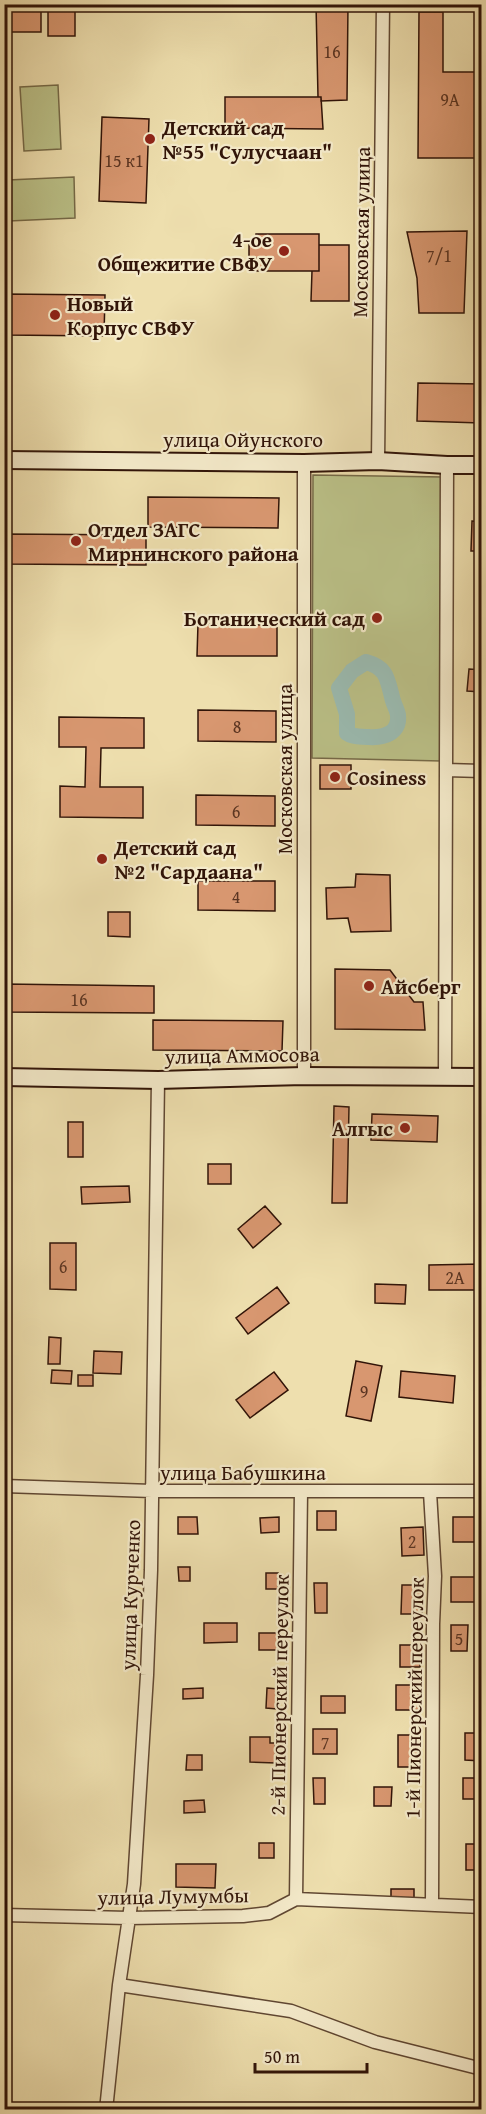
<svg xmlns="http://www.w3.org/2000/svg" width="486" height="2114" font-family="'Gentium Book Plus',serif">
  <style>
    .green { fill: #bbc188; stroke: #766a48; stroke-width: 1.5 }
    .lines { fill: none; stroke-linecap: round; stroke-linejoin: round }
    .canal { stroke: #9bbcb2; stroke-width: 16 }
    .building { fill: #d89770; stroke: #311408; stroke-width: 1.5 }
    .minor-casing { stroke: #604732; stroke-width: 15 }
    .secondary-casing { stroke: #311408; stroke-width: 20 }
    .minor { stroke: #f4eaca; stroke-width: 12 }
    .secondary { stroke: #f4eaca; stroke-width: 16 }
    .poi-dot { fill: #8f2418; stroke: #f4eaca; stroke-width: 2 }
    .labels { text-anchor: middle; dominant-baseline: central; stroke-width: 4.5; stroke-linejoin: round; paint-order: stroke }
    .number-label { font-size: 18px; fill: #5b3522 }
    .poi-label { font-size: 21px; font-weight: bold; fill: #311408; stroke: #f4eaca; text-anchor: start }
    .street-label { font-size: 21px; fill: #311408; stroke: #f4eaca }
  </style>
  <rect width="100%" height="100%" fill="#eedfae"/>
  <filter id="stains"><feTurbulence type="fractalNoise" baseFrequency=".00333" numOctaves="4"/><feColorMatrix values="0 0 0 0 .2 0 0 0 0 .09 0 0 0 0 .02 0 0 0 .5 -.17"/></filter>
  <radialGradient id="worn" r=".72"><stop offset=".6" stop-color="#630" stop-opacity="0"/><stop offset="1" stop-color="#630" stop-opacity=".3"/></radialGradient>
  <path class="green" d="M58,85L61,149L24,151L20,87Z
    M74,177L75,218L9,221L8,180Z
    M313,475L443,477L441,761L312,758Z"/>
  <g class="lines">
    <path class="canal" d="M366,662C387,668 387,678 392,697C393,703 397,709 398,715C400,733 384,738 369,737C361,736 354,738 347,733V714L339,688L352,671Z"/>
  </g>
  <path class="building" d="M4,4H41V32H4Z
    M316,4H348L347,100L321,101V97H318Z
    M75,8V36H48V9Z
    M419,12H443V72H482V158H418Z
    M225,97H321L323,129L225,128Z
    M102,117L149,119L146,203L99,201Z
    M467,231L464,313H419L417,278L407,232Z
    M256,234H319V271H255L256,258H249V242H256Z
    M319,245H349V301H311L312,271H319Z
    M4,294L105,295L104,336L4,335Z
    M418,383L482,384L481,423L417,421Z
    M148,497L279,498L278,528L148,527Z
    M472,521L482,522V551H471Z
    M4,534L146,535V565L4,564Z
    M198,624L277,625V656H197Z
    M469,669L482,670V692L467,691Z
    M198,710L276,711V742L198,741Z
    M59,717L144,718V748H101L100,787H143V818L60,817V786L85,787L86,747H59Z
    M320,765H351V789H320Z
    M196,795L275,796V826L196,825Z
    M356,874L390,875L391,931L351,932L348,918L327,919L326,888L355,887Z
    M198,881H275V911L198,910Z
    M108,912H130V937L108,936Z
    M335,969L390,970L414,1002H423L425,1030L335,1029Z
    M4,984L154,986V1013L4,1012Z
    M153,1020L283,1021L282,1051L153,1050Z
    M334,1106L349,1107L347,1203H332Z
    M372,1114L438,1116L437,1142L371,1140Z
    M68,1122H83V1157H68Z
    M208,1164H231V1184H208Z
    M129,1186L130,1202L82,1204L81,1187Z
    M265,1206L281,1224L253,1248L238,1229Z
    M50,1243H76V1290L50,1289Z
    M482,1264V1290H429V1265Z
    M375,1284L406,1285L405,1304L375,1303Z
    M277,1287L289,1303L248,1334L236,1318Z
    M49,1337L61,1338L60,1364H48Z
    M94,1351L122,1352L121,1374L93,1373Z
    M356,1361L382,1366L371,1421L346,1416Z
    M52,1370L72,1371L71,1384L51,1383Z
    M401,1371L455,1376L453,1403L399,1397Z
    M274,1372L288,1390L250,1418L236,1400Z
    M78,1375H93V1386H78Z
    M317,1511H336V1530H317Z
    M178,1517H197L198,1534H178Z
    M279,1517V1532L261,1533L260,1518Z
    M453,1517H477V1542H453Z
    M423,1527L424,1555L402,1556L401,1528Z
    M178,1567H190V1581H179Z
    M266,1573H278V1589H266Z
    M451,1577H482V1602H451Z
    M314,1583H327V1613H315Z
    M402,1585H422V1614H401Z
    M204,1623H237V1642L204,1643Z
    M451,1625H468L467,1651H451Z
    M259,1633H279V1650H259Z
    M400,1645H420V1667H400Z
    M396,1685H419V1710H396Z
    M203,1688V1698L183,1699V1689Z
    M267,1688L278,1689L277,1709L266,1708Z
    M321,1696H345V1713H321Z
    M313,1729H337V1754H313Z
    M465,1733H482V1761L465,1760Z
    M398,1735H419V1767H398Z
    M250,1737H270V1743H275L276,1763L250,1762Z
    M187,1755H202V1770H186Z
    M313,1778H325V1804H314Z
    M463,1778H482V1799H463Z
    M374,1787H392L391,1806H374Z
    M204,1800L205,1812L184,1813V1801Z
    M259,1843H274V1858H259Z
    M466,1844H482V1870H466Z
    M176,1864H216L215,1888L176,1887Z
    M391,1889H414V1901H391Z"/>
  <g class="lines">
    <defs>
      <path id="minor" d="M378,461L383,4
        M304,463V1076
        M446,770L482,771
        M445,1076L447,465
        M4,1486L152,1491H482
        M430,1492L435,1576L433,1624L432,1905
        M296,1899L301,1491
        M4,1915L128,1918L243,1916L269,1913L296,1899L482,1907
        M119,1985L291,2011L375,2042L482,2069
        M106,2110L119,1985L134,1884L147,1675L151,1570L158,1080"/>
      <path id="secondary" d="M4,460L304,463L378,461L447,465H482
        M4,1077L158,1080L304,1076L482,1077"/>
    </defs>
    <use href="#minor" class="minor-casing"/>
    <use href="#secondary" class="secondary-casing"/>
    <use href="#minor" class="minor"/>
    <use href="#secondary" class="secondary"/>
  </g>
  <g class="poi-dot">
    <circle cx="150" cy="139" r="6"/>
    <circle cx="284" cy="251" r="6"/>
    <circle cx="55" cy="315" r="6"/>
    <circle cx="76" cy="541" r="6"/>
    <circle cx="377" cy="618" r="6"/>
    <circle cx="335" cy="777" r="6"/>
    <circle cx="102" cy="859" r="6"/>
    <circle cx="369" cy="986" r="6"/>
    <circle cx="405" cy="1128" r="6"/>
  </g>
  <g class="labels">
    <g class="number-label">
      <text x="332" y="51">16</text>
      <text x="450" y="99">9А</text>
      <text x="124" y="160">15 к1</text>
      <text x="439" y="255">7/1</text>
      <text x="237" y="726">8</text>
      <text x="236" y="811">6</text>
      <text x="236" y="896">4</text>
      <text x="79" y="999">16</text>
      <text x="63" y="1266">6</text>
      <text x="455" y="1277">2А</text>
      <text x="364" y="1391">9</text>
      <text x="412" y="1541">2</text>
      <text x="459" y="1638">5</text>
      <text x="325" y="1742">7</text>
    </g>
    <g class="poi-label">
      <text x="162" y="127">Детский сад<tspan x="162" dy="24">№55 "Сулусчаан"</tspan></text>
      <text x="272" y="239" text-anchor="end">4-ое<tspan x="272" dy="24">Общежитие СВФУ</tspan></text>
      <text x="67" y="303">Новый<tspan x="67" dy="24">Корпус СВФУ</tspan></text>
      <text x="88" y="529">Отдел ЗАГС<tspan x="88" dy="24">Мирнинского района</tspan></text>
      <text x="365" y="618" text-anchor="end">Ботанический сад</text>
      <text x="347" y="777">Cosiness</text>
      <text x="114" y="847">Детский сад<tspan x="114" dy="24">№2 "Сардаана"</tspan></text>
      <text x="381" y="986">Айсберг</text>
      <text x="393" y="1128" text-anchor="end">Алгыс</text>
    </g>
    <g class="street-label">
      <text transform="translate(361 232) rotate(-89)">Московская улица</text>
      <text x="243" y="439">улица Ойунского</text>
      <text transform="translate(284 769) rotate(-90)">Московская улица</text>
      <text transform="translate(242 1055) rotate(-1)">улица Аммосова</text>
      <text x="243" y="1472">улица Бабушкина</text>
      <text transform="translate(130 1595) rotate(-88)">улица Курченко</text>
      <text transform="translate(279 1695) rotate(-89)">2-й Пионерский переулок</text>
      <text transform="translate(414 1698) rotate(-89)">1-й Пионерский переулок</text>
      <text transform="translate(173 1896) rotate(-1)">улица Лумумбы</text>
    </g>
  </g>
  <rect width="486" height="2114" fill="none" stroke="#eedfae" stroke-width="24"/>
  <rect x="6" y="6" width="474" height="2102" fill="none" stroke="#311408" stroke-width="3"/>
  <rect x="12" y="12" width="462" height="2090" fill="none" stroke="#311408" stroke-width="1.5"/>
  <path d="M255 2063v9h112v-9" fill="none" stroke="#311408" stroke-width="3"/>
  <text x="264" y="2063" font-size="18" fill="#311408" stroke="#f4eaca" stroke-width="4.5" paint-order="stroke">50 m</text>
  <rect width="100%" height="100%" filter="url(#stains)"/>
  <rect width="100%" height="100%" fill="url(#worn)"/>
</svg>
